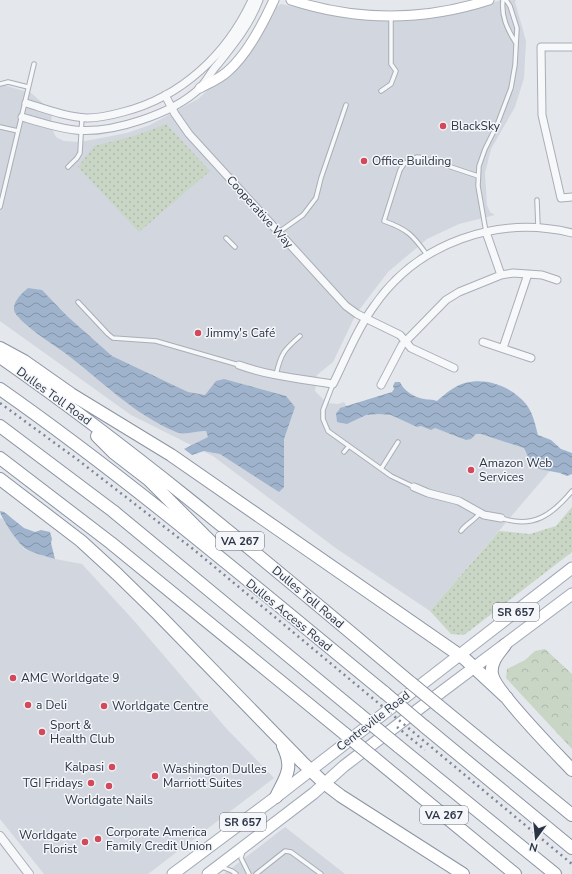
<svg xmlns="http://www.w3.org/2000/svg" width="572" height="874" font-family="'Nunito Sans',sans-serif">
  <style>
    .built { fill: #d2d6de }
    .grass { fill: url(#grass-dots) }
    .forest { fill: url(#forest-crowns) }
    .water { fill: url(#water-waves) }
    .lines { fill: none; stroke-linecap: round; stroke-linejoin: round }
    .service-casing { stroke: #a9aeb7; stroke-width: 5.5 }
    .minor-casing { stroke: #a9aeb7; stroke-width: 9 }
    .tertiary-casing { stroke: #a9aeb7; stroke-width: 10 }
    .secondary-casing { stroke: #a9aeb7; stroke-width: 11 }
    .primary-casing { stroke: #a3abb8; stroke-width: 13 }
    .motorway-casing { stroke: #8b94a3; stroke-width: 14 }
    .service { stroke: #f7f8fa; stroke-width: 3.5 }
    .minor { stroke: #f7f8fa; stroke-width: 7 }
    .tertiary { stroke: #f7f8fa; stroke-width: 8 }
    .secondary { stroke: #fff; stroke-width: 9 }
    .primary { stroke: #fff; stroke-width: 11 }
    .motorway { stroke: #fff; stroke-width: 12 }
    .rail { stroke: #7d8696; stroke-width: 2.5; stroke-dasharray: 2 4; stroke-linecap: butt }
    .motorway-bridge-casing { stroke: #8b94a3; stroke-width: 14; stroke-linecap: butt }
    .motorway-bridge { stroke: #fff; stroke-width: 12 }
    .poi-dot { fill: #d1495b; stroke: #f4f6f9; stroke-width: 1.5 }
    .labels { text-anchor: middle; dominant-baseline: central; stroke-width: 3; stroke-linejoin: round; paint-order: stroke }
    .shield { fill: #f4f6f9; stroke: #676e7b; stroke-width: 1 }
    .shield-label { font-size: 11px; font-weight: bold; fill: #2b3445 }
    .poi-label { font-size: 12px; fill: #2b3445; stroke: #f4f6f9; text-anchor: start }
    .street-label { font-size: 12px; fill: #2b3445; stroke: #f4f6f9 }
  </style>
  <defs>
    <pattern id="grass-dots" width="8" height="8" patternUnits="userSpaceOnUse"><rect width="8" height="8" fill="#c9d6c5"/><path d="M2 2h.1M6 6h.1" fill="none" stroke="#adb8ab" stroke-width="1.8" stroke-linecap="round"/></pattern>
    <pattern id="forest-crowns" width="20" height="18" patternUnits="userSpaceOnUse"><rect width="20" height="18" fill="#c9d6c5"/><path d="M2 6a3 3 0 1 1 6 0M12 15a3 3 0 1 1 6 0" fill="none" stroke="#adb8ab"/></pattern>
    <pattern id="water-waves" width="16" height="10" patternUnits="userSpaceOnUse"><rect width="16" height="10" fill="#9fb4cc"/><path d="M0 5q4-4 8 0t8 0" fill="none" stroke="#8293a7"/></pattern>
  </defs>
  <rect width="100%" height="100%" fill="#e4e7ec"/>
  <path class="built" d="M501,0H516L515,2L526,41L524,78L515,107L491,149L485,173L487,205L490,212L495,215L459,224L427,239L388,272L356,314L333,362L317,375L315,391L327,403L338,404L344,402L352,416L396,399L533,445L556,464L430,611L337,549L213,456L131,415L0,321V84L31,93L53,112L50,125L56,137L64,141L80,142L127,133L150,125L198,99L240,61L273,9L281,4L350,18L405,21L461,13Z
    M0,518L4,520L24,549L55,559L82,564L136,623L225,727L274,778L148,874H44L0,819Z
    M285,827L345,874H224Z"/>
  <path class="grass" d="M166,124L210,171L139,232L78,167L94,146L134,136Z
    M572,507V552L464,635L451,634L430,611L499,531L530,534L556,526Z"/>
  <path class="forest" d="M545,649L572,674V749L506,678L507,669L525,660L535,651Z"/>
  <path class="water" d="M28,288L42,290L67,316L112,356L188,392L205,395L216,381L224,379L286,396L295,407L284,439V487L279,492L220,454L204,451L192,455L184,449L208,437L206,431C196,430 186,436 176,432C133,414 101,380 65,353C54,345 16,321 14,310C13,301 22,293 28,288Z
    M395,382H400C403,390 415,398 424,399C429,400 432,399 437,401C445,394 454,386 465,383C487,377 512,387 526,404C533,413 535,424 538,435L551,440L561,449L572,453V474L567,476L560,473L539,469L536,466L532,465L524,448L481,434H476L471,439L466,440L435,428L431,430L421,426L417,427L391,415L379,414L366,415L347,424L337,422L336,413L339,410L340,408L392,392L394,389L393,386Z
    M0,511L4,512L24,528L35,532L41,530L50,532L52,539L51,543L55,559C46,556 35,554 26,549C20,546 0,517 0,511Z"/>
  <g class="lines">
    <defs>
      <path id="service" d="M503,0C501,16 507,29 516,43
        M0,84L8,82L28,87
        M381,91L391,84L396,71L391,64V16
        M0,127L18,131
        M68,167L77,158L80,153L82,117
        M537,200L538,227
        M0,207L34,64
        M279,232L303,215L316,198L321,178L346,105
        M486,232L478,186L479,166L485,149L497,125L511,88L515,65L517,28L510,6L506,0
        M226,238L235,247
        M427,255C413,235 407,229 384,221L400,170L404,164L410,160L417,157L424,158L478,176
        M78,302L108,334L113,338L156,341L239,365
        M276,375C281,353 284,350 300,336
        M333,384L323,410V419L328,431L391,476L414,487
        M344,452L349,446
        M381,469L398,442
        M501,518C533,529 552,515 572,491
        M461,531C466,524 475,520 480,513
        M243,851L241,858L249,874
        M222,867L232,871L236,874
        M256,874L285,851L291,852L321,874"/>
      <path id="minor" d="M572,47H541L542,115L561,198L572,197
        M165,95L175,114L189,134L346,306L357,314L400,335L411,348L454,368
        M26,103C46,109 66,117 87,118C99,118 112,115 123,112C182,97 227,54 252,0
        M22,117C39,122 57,128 75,130C111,134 173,114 200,88C207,81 211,71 218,64C234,44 250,24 259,0
        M486,232L501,275
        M483,342L531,358
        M503,348L528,274
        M239,365C269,376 302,379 333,384C346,358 357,329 374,306C418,242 498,215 572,233
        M381,385L402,345L446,300L459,292L501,275L513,273L542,275L557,280
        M414,487L428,493L459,501L484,515L501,518"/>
      <path id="tertiary" d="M0,836L29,874"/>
      <path id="secondary" d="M291,0C356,21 424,21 489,0
        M200,88C209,83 219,79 227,72C247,55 263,24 274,0"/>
      <path id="primary" d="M173,874L276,797L572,568
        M208,874L314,793L344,766L416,711L572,594"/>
      <path id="motorway" d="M0,348L24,361L71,394L171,455L465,659L507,698
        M0,357C144,457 277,571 411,683
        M0,389C134,483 259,590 385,693
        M0,426L113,511L359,714
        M97,436L114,453L149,480L211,542
        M0,458L111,543L345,734
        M0,479L81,541L117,574L159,615L302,762L324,783L341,796L463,874
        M505,645C499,653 490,662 492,674C494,690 558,755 572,770
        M439,706L572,815
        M424,726L572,848
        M398,746L555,874
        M373,757L515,874
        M276,797C286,776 294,769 283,746"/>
    </defs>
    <use href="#service" class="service-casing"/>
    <use href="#minor" class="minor-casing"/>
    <use href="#tertiary" class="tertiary-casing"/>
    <use href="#secondary" class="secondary-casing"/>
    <use href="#primary" class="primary-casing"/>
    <use href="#motorway" class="motorway-casing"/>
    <use href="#service" class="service"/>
    <use href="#minor" class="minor"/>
    <use href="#tertiary" class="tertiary"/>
    <use href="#secondary" class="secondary"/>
    <use href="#primary" class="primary"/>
    <use href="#motorway" class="motorway"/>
    <path class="rail" d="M0,403L78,460L193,549L572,864
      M397,727L425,750"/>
    <defs>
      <path id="motorway-bridge" d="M411,683L439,706
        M385,693L424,726
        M359,714L398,746
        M345,734L373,757"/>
    </defs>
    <use href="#motorway-bridge" class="motorway-bridge-casing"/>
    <use href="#motorway-bridge" class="motorway-bridge"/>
  </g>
  <g class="poi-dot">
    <circle cx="443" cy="126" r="4"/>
    <circle cx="364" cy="161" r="4"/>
    <circle cx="198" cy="333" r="4"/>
    <circle cx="471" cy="470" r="4"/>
    <circle cx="13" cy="678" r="4"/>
    <circle cx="28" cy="705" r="4"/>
    <circle cx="104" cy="706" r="4"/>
    <circle cx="42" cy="732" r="4"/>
    <circle cx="112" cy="767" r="4"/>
    <circle cx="155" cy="776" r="4"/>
    <circle cx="91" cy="783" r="4"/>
    <circle cx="109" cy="786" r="4"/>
    <circle cx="98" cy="839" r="4"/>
    <circle cx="85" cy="842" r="4"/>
  </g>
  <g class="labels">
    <g class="shield">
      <rect x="216" y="532" width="48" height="18" rx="3"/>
      <rect x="493" y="603" width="46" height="18" rx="3"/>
      <rect x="420" y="806" width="48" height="18" rx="3"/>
      <rect x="220" y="813" width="46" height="18" rx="3"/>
    </g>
    <g class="shield-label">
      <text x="240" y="541">VA 267</text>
      <text x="516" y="612">SR 657</text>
      <text x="444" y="815">VA 267</text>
      <text x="243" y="822">SR 657</text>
    </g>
    <g class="poi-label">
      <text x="451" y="126">BlackSky</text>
      <text x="372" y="161">Office Building</text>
      <text x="206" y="333">Jimmy's Café</text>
      <text x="479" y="463">Amazon Web<tspan x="479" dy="14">Services</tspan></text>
      <text x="21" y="678">AMC Worldgate 9</text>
      <text x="36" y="705">a Deli</text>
      <text x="112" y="706">Worldgate Centre</text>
      <text x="50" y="725">Sport &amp;<tspan x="50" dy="14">Health Club</tspan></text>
      <text x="104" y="767" text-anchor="end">Kalpasi</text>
      <text x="163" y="769">Washington Dulles<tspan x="163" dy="14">Marriott Suites</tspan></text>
      <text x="83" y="783" text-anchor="end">TGI Fridays</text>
      <text x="109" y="800" text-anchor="middle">Worldgate Nails</text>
      <text x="106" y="832">Corporate America<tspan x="106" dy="14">Family Credit Union</tspan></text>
      <text x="77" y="835" text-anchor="end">Worldgate<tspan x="77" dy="14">Florist</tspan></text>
    </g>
    <g class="street-label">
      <text transform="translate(260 212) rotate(48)">Cooperative Way</text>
      <text transform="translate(54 396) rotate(36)">Dulles Toll Road</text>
      <text transform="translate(308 597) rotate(40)">Dulles Toll Road</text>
      <text transform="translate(289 615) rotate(39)">Dulles Access Road</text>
      <text transform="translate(373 721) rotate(-38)">Centreville Road</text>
    </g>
  </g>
  <g transform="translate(536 838) rotate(195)" stroke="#f4f6f9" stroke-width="3" paint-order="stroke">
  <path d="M0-3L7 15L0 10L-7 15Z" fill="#2b3445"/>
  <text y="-6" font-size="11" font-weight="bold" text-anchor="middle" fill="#2b3445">N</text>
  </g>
</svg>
